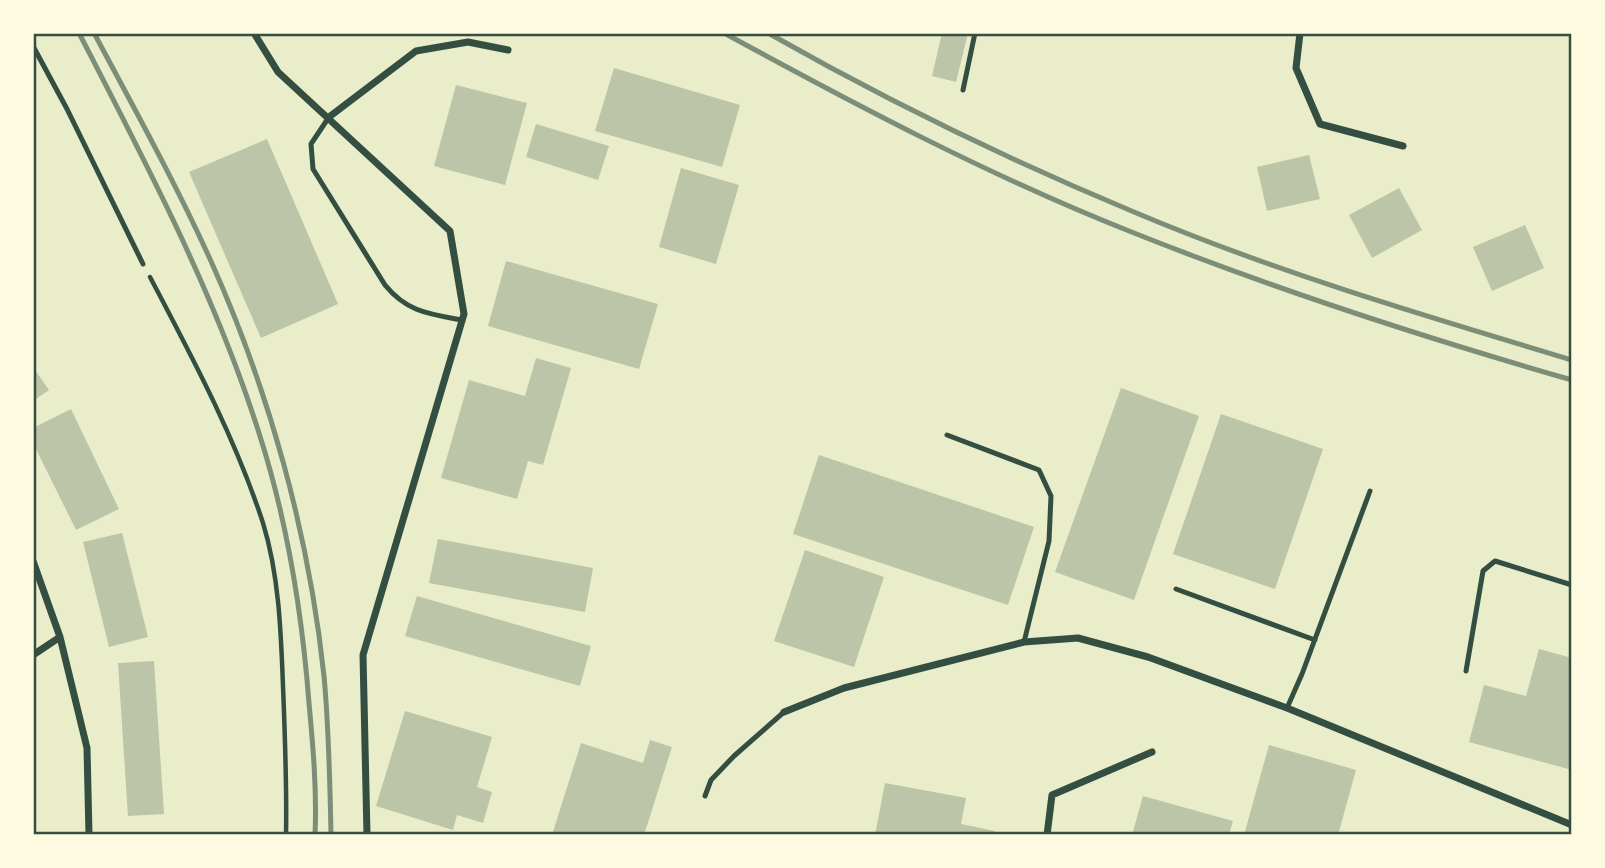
<svg xmlns="http://www.w3.org/2000/svg" width="1605" height="868" font-family="Helvetica,sans-serif">
  <style>
    .building { fill: #bcc5a7 }
    .lines { fill: none; stroke-linecap: round; stroke-linejoin: round }
    .path { stroke: #344e41; stroke-width: 4.5 }
    .service { stroke: #344e41; stroke-width: 5 }
    .minor { stroke: #344e41; stroke-width: 7 }
    .rail { stroke: #7c8e77; stroke-width: 5 }
    .neatline { fill: none; stroke: #344e41; stroke-width: 2.5 }
  </style>
  <rect width="100%" height="100%" fill="#e9edc9"/>
  <path class="building" d="M942,33H968L956,82L932,76Z
    M614,68L740,105L722,167L595,131Z
    M456,85L527,103L505,185L434,166Z
    M536,124L609,146L598,180L526,157Z
    M267,139L338,304L261,338L189,172Z
    M1309,155L1320,199L1267,211L1257,167Z
    M681,168L739,185L716,264L659,247Z
    M1399,188L1422,230L1372,258L1349,215Z
    M1525,225L1544,268L1492,291L1473,247Z
    M506,261L658,304L639,369L488,326Z
    M536,358L571,368L543,465L528,461L517,499L441,478L469,380L525,396Z
    M33,367L49,390L33,401Z
    M1121,388L1199,416L1134,600L1055,572Z
    M71,409L119,509L76,530L33,443V428Z
    M1221,414L1323,449L1275,589L1173,554Z
    M819,455L1034,527L1008,605L793,534Z
    M122,533L148,637L109,647L83,542Z
    M438,539L593,568L585,612L429,583Z
    M805,550L884,577L854,667L774,641Z
    M417,596L591,646L580,686L405,636Z
    M1539,649L1572,658V770L1469,742L1484,685L1526,696Z
    M154,661L164,814L128,816L118,663Z
    M405,711L492,737L477,787L492,792L483,823L457,815L453,830L376,806Z
    M650,740L672,747L644,835H552L581,743L643,763Z
    M1269,745L1356,770L1338,835H1244Z
    M885,783L966,798L961,824L995,831L994,835H875Z
    M1143,796L1233,821L1229,835H1132Z"/>
  <g class="lines">
    <path class="path" d="M150,277C192,357 235,437 263,523C279,575 281,632 283,686C285,736 287,785 286,835"/>
    <path class="service" d="M33,46L67,109L143,264
      M963,90L975,33
      M329,117L311,144L313,169L385,285C407,312 429,314 462,320
      M947,435L1039,470L1051,496L1049,541L1024,642
      M1176,589L1315,640
      M1466,671L1483,571L1495,561L1572,585
      M1287,708L1302,674L1370,491
      M705,796L711,780L734,756L784,712"/>
    <path class="minor" d="M254,33L278,72L450,231L464,314L363,655L367,835
      M1300,33L1296,68L1320,124L1403,146
      M329,117L416,51L468,42L508,50
      M33,561L60,637L87,748L89,835
      M33,655L60,637
      M784,712L844,688L1024,642L1078,638L1148,657L1287,708L1572,825
      M1047,835L1052,795L1152,752"/>
    <path class="rail" d="M79,33C146,163 215,294 259,433C287,520 302,612 309,703C313,746 317,791 315,835
      M94,33C134,108 175,182 210,259C269,390 309,534 324,676C329,729 330,782 331,835
      M724,33C856,105 990,176 1129,231C1274,289 1422,337 1572,380
      M768,33C886,100 1009,160 1134,212C1276,272 1425,316 1572,360"/>
  </g>
  <rect width="1605" height="868" fill="none" stroke="#fefae0" stroke-width="70"/>
  <rect x="35" y="35" width="1535" height="798" class="neatline"/>
</svg>
